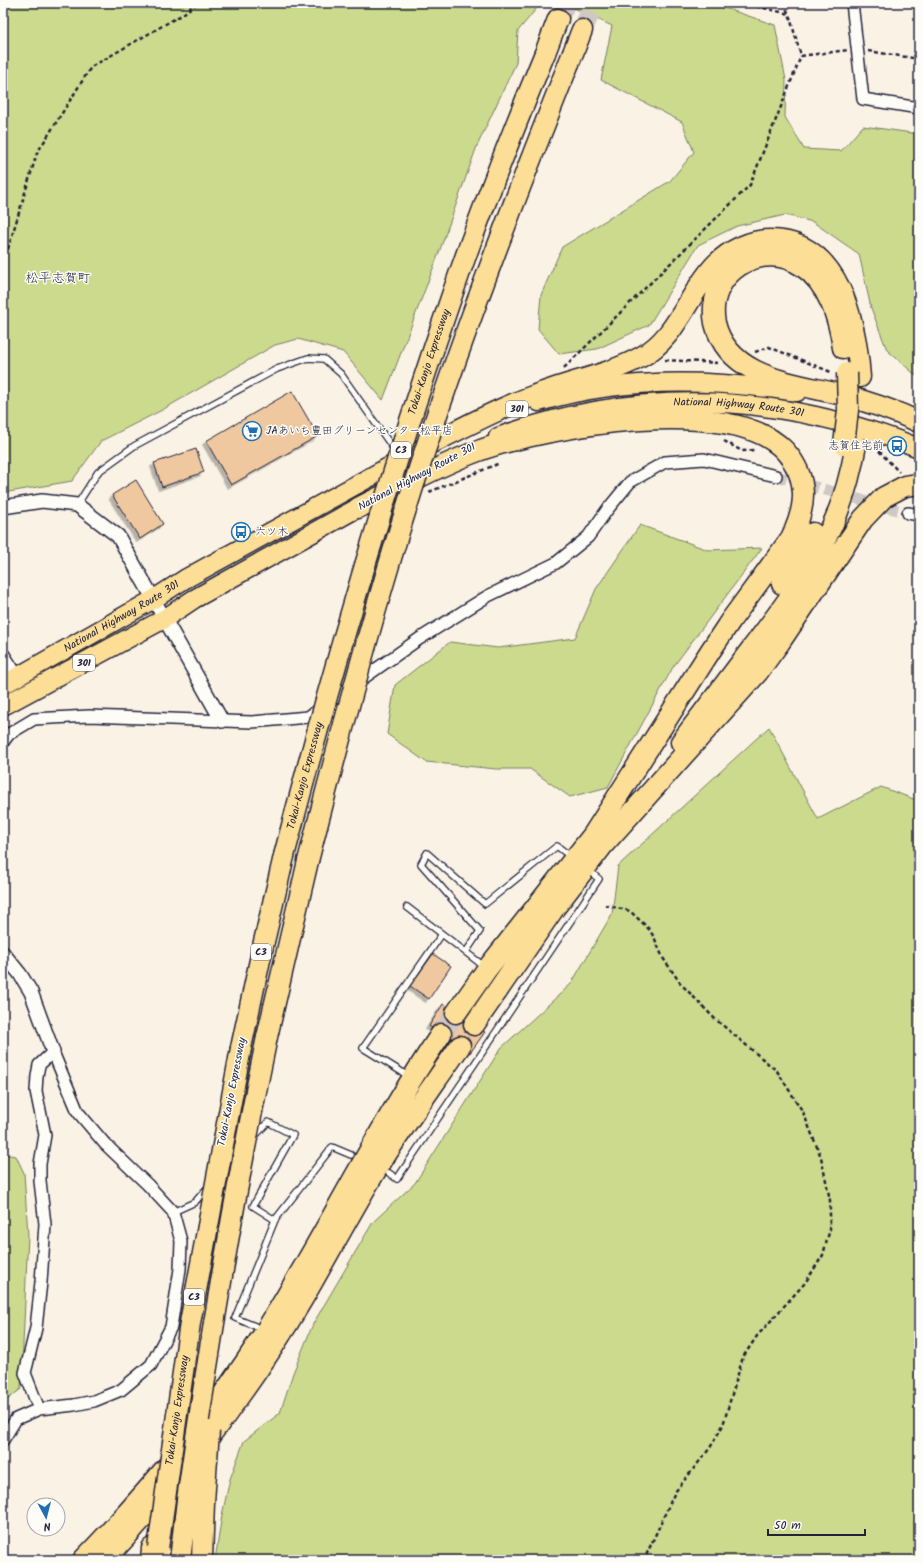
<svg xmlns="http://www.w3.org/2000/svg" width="922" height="1563" font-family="Kalam,'Klee One',sans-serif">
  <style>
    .green { fill: #cbda8d; stroke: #767e64 }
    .building { fill: #efc89f; stroke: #22223b; filter: url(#shadow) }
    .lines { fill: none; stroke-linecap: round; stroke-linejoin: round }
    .minor-tunnel { stroke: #cfc8c3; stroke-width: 11; stroke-dasharray: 11 5.5; stroke-linecap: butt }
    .motorway-tunnel { stroke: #cfc8c3; stroke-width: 20; stroke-dasharray: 20 10; stroke-linecap: butt }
    .service-casing { stroke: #22223b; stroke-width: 8 }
    .minor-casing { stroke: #22223b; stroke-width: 14 }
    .tertiary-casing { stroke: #22223b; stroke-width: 16 }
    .trunk-casing { stroke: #22223b; stroke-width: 21 }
    .motorway-casing { stroke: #22223b; stroke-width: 23 }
    .path { stroke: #22223b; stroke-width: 2.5; stroke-dasharray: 4 3; stroke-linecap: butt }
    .service { stroke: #fdfcf7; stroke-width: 5.5 }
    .minor { stroke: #fdfcf7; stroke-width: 11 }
    .tertiary { stroke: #fdfcf7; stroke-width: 13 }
    .trunk { stroke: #fdde96; stroke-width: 18 }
    .motorway { stroke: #fdde96; stroke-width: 20 }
    .motorway-bridge-casing { stroke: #22223b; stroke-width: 23; stroke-linecap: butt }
    .motorway-bridge { stroke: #fdde96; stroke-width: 20 }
    .labels { text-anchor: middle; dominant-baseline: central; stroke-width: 3; stroke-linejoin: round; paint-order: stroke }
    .shield { fill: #fdfcf7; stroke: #646373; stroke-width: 1 }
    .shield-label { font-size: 10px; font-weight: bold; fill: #22223b }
    .street-label { font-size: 11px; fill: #22223b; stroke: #fdfcf7 }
    .poi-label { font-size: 11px; fill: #22223b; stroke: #fdfcf7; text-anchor: start }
    .quarter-label { font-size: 13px; fill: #22223b; stroke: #fdfcf7 }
  </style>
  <defs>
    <filter id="shadow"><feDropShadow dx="-3.5" dy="3.5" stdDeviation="0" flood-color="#0004"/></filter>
  </defs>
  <rect width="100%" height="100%" fill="#faf2e5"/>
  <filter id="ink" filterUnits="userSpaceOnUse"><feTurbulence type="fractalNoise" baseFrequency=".025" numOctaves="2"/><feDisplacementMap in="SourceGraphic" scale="8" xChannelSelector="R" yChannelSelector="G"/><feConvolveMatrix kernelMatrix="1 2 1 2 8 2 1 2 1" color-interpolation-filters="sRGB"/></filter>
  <g filter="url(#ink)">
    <path class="green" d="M3,3H541L518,31L516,63L477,146L437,258L383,400L343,352L298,339L275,345L162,410L101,441L72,481L3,493Z
      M563,3H710L775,25L786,80L785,117L804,149L841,151L863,126L919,134V378L887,350L871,308L859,254L813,222L785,215L737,226L698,245L649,325L597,349L559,354L538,329L541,295L562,247L670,181L694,152L682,122L601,80L612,26Z
      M640,525L708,550L762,548L673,667L608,787L570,797L530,769H496L426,762L387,734L395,685L450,642L498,648L575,638L596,589Z
      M769,727L818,819L881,787L919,801V1560H215L222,1515L230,1479L244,1441L280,1413L293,1373L313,1324L373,1222L415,1183L501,1048L571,984L612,914L618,866Z
      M3,1154L16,1156L24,1173L28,1235L21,1389L3,1403Z"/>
    <path class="building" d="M292,391L318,436L231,485L206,441Z
      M196,449L204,472L162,487L154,463Z
      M136,480L163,524L140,539L112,495Z
      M433,954L451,966L429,999L410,986Z
      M443,1004L485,1032L470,1053L429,1026Z"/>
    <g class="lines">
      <path class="minor-tunnel" d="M776,476L908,513"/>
      <path class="motorway-tunnel" d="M558,19L566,3
        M582,30L595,3
        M441,1034L456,1013"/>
      <defs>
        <path id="service" d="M77,505L98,472L134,446L277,369L308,358L324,359L341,374L395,451
          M407,907L485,967
          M466,952L480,931L421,864L427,853L485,904L557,846L566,853
          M410,1077L363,1048L442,934
          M254,1137L268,1122L293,1135L253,1206L275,1220
          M389,1173L397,1179L599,879L594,875
          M173,1212L195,1202L209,1186
          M255,1326L235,1318L275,1220L332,1147L351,1155"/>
        <path id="minor" d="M852,3L863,99L919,108
          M908,513L919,515
          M3,742L9,734L34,719L89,716L252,722L308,717L419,639L488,596L556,563L588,537L607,510L630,482L665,462L704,459L776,476
          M3,1440L16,1419L39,1409L74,1405L94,1401L121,1390L151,1365L171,1327L180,1269L181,1241L173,1212L148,1185L105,1144L78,1112L53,1052L39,1065L37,1076L36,1091L45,1135L40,1164V1181L45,1224L41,1282L36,1328L25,1373L39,1409"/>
        <path id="tertiary" d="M3,507L42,501L77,505L118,536L222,721
          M3,655L17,677
          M3,953L20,974L31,992L53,1052"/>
        <g id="trunk">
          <path d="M539,402C620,377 713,379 797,392"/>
          <path id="s1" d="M498,437C639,386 781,393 919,448"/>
          <path id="s2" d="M3,685L154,599L185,579L434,442"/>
          <path d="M3,706L164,619L194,599L370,501"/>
        </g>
        <path id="motorway" d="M545,53L558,19
          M569,63L582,30
          M843,348C839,319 828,283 802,266C761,238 705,274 715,323C728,378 794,383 839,394C866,401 893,410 919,422
          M434,442C467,426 499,408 533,396C568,382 608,375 641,357C678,337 688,293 716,264C730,250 750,240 770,240C840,240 856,323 860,377
          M358,508C397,489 437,466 478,451C545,427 732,393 785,451C810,479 806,508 791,538L731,620L711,650L593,835L487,969L456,1013
          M782,584L813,533
          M681,742C704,712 726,682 749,652C780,612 810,572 832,526C844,500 851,473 856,445
          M474,1025L553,910L604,844L758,672L780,642L863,519L884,497L905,486L919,484
          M267,1037L308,861
          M241,1048L263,946L284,856
          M83,1560C150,1491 212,1416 263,1335C325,1236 376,1130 441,1034
          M105,1560C179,1480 247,1394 302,1300C326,1259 348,1217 372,1177C399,1132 430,1090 460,1046
          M151,1560L152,1548
          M180,1560L187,1500
          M202,1560L204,1502"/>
      </defs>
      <use href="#service" class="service-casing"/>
      <use href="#minor" class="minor-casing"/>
      <use href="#tertiary" class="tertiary-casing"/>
      <use href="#trunk" class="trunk-casing"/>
      <use href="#motorway" class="motorway-casing"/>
      <path class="path" d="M743,3L789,14L801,56L848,50
        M783,3L789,14
        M868,51L919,59
        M3,254L8,249L37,153L91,67L183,14L197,3
        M755,352L769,347L831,372
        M665,360L720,363
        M564,368L750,185L801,56
        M724,441L742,451L754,450
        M879,451L899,472
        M429,492L500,463
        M605,905L630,911L648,928L654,937L663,958L681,984L714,1018L777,1071L803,1112L821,1157L830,1200V1229L823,1255L805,1283L757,1336L743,1357L723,1425L710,1448L675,1492L644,1560"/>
      <use href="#service" class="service"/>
      <use href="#minor" class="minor"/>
      <use href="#tertiary" class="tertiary"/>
      <use href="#trunk" class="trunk"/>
      <use href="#motorway" class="motorway"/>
      <defs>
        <g id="motorway-bridge">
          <path d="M844,445L848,410L847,373"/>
          <path id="s3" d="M284,856C333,667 388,480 452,295C480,213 512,133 545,53"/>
          <path d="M308,861C336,752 365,643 398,535C447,375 507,218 569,63"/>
          <path d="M187,1500C209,1345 235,1191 267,1037"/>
          <path d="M204,1502L209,1431"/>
          <path id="s4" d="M158,1548L190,1323L241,1048"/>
        </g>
      </defs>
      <use href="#motorway-bridge" class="motorway-bridge-casing"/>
      <use href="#motorway-bridge" class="motorway-bridge"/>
    </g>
  </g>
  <defs>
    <symbol id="supermarket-ring" viewBox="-11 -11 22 22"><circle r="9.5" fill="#fdfcf7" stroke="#1f6fb2" stroke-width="1.5"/><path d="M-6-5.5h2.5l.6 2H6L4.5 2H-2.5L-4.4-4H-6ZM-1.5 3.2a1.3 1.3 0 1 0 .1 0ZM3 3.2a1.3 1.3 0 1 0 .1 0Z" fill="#1f6fb2"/></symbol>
    <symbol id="bus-ring" viewBox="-11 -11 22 22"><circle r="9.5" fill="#fdfcf7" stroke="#1f6fb2" stroke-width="1.5"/><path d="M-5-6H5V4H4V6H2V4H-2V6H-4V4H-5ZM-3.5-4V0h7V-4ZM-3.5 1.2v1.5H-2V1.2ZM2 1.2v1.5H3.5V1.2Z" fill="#1f6fb2"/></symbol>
  </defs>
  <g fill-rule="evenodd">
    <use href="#supermarket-ring" x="241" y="420" width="22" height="22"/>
    <use href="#bus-ring" x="886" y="435" width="22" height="22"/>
    <use href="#bus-ring" x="230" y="521" width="22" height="22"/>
  </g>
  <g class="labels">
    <g class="shield">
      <rect x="506" y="401" width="22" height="16" rx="3"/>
      <rect x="391" y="442" width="20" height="16" rx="3"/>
      <rect x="73" y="655" width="22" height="16" rx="3"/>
      <rect x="251" y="944" width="20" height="16" rx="3"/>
      <rect x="184" y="1289" width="20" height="16" rx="3"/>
    </g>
    <g class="shield-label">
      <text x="517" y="409">301</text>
      <text x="401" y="450">C3</text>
      <text x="84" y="663">301</text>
      <text x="261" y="952">C3</text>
      <text x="194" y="1297">C3</text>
    </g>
    <g class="street-label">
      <text stroke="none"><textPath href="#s3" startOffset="515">Tokai-Kanjo Expressway</textPath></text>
      <text stroke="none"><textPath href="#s1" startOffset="245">National Highway Route 301</textPath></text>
      <text transform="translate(417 477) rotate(-28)">National Highway Route 301</text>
      <text stroke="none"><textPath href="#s2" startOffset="137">National Highway Route 301</textPath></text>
      <text stroke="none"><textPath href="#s3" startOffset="83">Tokai-Kanjo Expressway</textPath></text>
      <text transform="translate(232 1092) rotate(-79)">Tokai-Kanjo Expressway</text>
      <text stroke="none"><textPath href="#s4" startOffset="139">Tokai-Kanjo Expressway</textPath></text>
    </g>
    <g class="poi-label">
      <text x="266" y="431">JAあいち豊田グリーンセンター松平店</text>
      <text x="883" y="446" text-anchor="end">志賀住宅前</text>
      <text x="255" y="532">六ツ木</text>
    </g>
    <g class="quarter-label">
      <text x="58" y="278">松平志賀町</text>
    </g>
  </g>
  <rect width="922" height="1563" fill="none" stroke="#fdfcf7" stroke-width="16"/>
  <rect x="8" y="8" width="906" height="1547" fill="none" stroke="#22223b" stroke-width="1.5" filter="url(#ink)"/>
  <g transform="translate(46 1517) rotate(173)"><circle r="19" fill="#fdfcf7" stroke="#a5a5ac"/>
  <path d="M0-3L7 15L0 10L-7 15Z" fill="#1f6fb2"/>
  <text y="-6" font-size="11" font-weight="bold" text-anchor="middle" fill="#22223b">N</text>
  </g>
  <path d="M768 1529v6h97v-6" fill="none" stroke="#22223b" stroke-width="2"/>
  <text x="774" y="1529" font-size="12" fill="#22223b" stroke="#fdfcf7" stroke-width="3" paint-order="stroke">50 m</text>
</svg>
